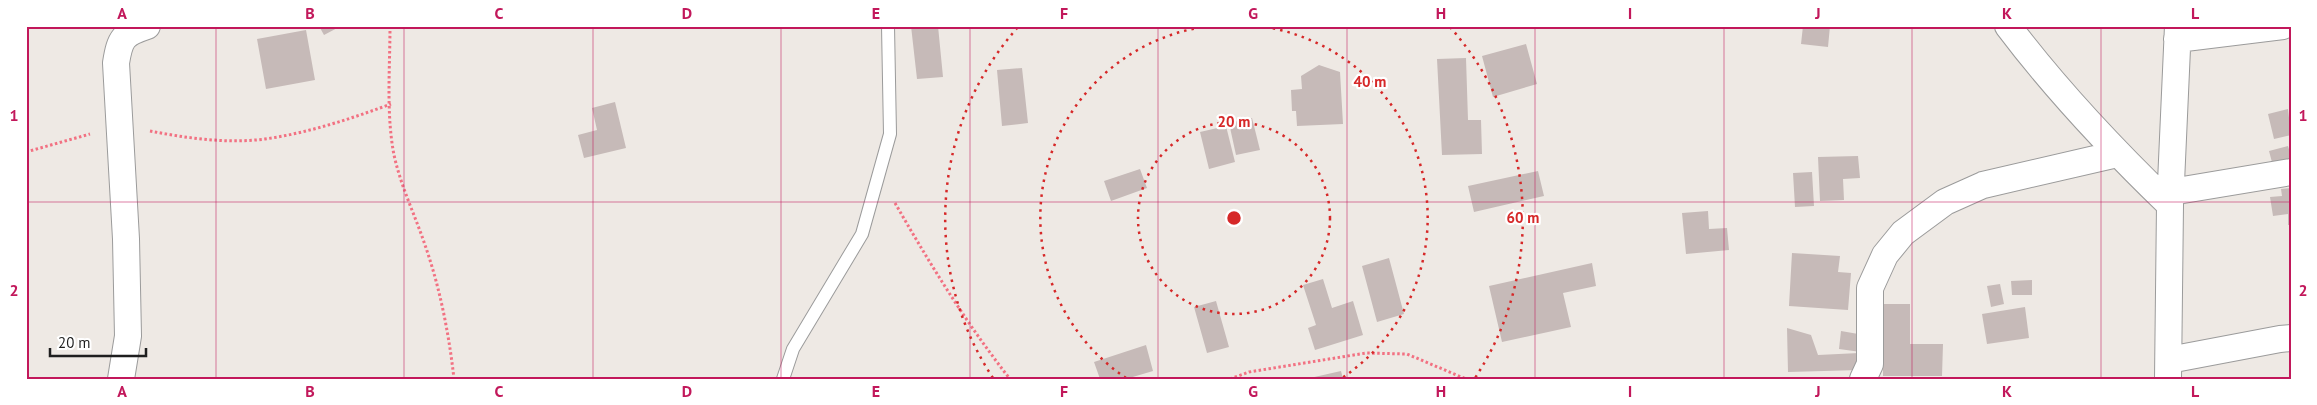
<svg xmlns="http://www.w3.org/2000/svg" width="2317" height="405" font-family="'PT Sans',sans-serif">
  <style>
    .building { fill: #c6bab8 }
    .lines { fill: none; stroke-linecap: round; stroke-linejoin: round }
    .service-casing { stroke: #9b9b9b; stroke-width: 14 }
    .minor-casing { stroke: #9b9b9b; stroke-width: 28 }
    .path { stroke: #f27182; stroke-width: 3; stroke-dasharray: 2.5 2.5; stroke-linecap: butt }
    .service { stroke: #fff; stroke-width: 12 }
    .minor { stroke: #fff; stroke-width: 26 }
    .grid { fill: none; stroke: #c2185b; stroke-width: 1; stroke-opacity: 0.55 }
    .ring { fill: none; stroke: #d62828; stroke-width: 2.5; stroke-dasharray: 2.5 5 }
    .centre { fill: #d62828; stroke: #fff; stroke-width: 2.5 }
    .ring-label { font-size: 15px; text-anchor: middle; font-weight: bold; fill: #d62828; stroke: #fff; stroke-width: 4.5; stroke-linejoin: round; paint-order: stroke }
    .neatline { fill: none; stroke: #c2185b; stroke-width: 2 }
    .grid-label { font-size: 16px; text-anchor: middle; font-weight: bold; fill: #c2185b }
  </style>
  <rect width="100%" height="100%" fill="#eee9e4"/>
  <path class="building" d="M319,26H341L324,35Z
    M911,26H938L943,77L917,79Z
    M1803,26H1830L1828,47L1801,44Z
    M306,30L315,80L266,89L257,39Z
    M1526,44L1537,84L1493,97L1482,56Z
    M1466,58L1468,120H1481L1482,154L1442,155L1437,59Z
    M1319,65L1340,72L1343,124L1297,126L1296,111H1292L1291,90L1302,89L1301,76Z
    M1022,68L1028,123L1002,126L997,70Z
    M615,102L626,148L584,158L578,135L597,130L592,108Z
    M2288,109L2291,135L2274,139L2268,114Z
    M1252,118L1260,150L1236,155L1229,123Z
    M1226,126L1235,162L1209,169L1200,132Z
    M2288,146L2291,156V177L2277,181L2269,151Z
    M1858,156L1860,178L1843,179L1844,200L1820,201L1818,157Z
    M1140,169L1147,188L1111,201L1104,181Z
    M1538,171L1544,196L1474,212L1468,186Z
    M1812,172L1814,206L1795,207L1793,173Z
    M2291,188V225H2288V214L2273,216L2270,197L2282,196L2281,189Z
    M1708,211L1709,229L1727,228L1729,250L1686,254L1682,213Z
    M1792,253L1840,256L1838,272L1851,273L1848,310L1789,306Z
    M1389,258L1404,314L1377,322L1362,266Z
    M1592,263L1596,286L1563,293L1571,327L1502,342L1489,286Z
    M1323,279L1332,308L1353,301L1363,335L1315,350L1308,328L1316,325L1303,285Z
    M2032,280V295H2012L2011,281Z
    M2000,284L2004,304L1991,307L1987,286Z
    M1216,301L1229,347L1207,353L1194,307Z
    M1883,304H1910V344H1943L1942,376H1883Z
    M2025,307L2029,338L1987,344L1982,314Z
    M1787,328L1811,335L1818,355L1859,353L1860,370L1788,372Z
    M1841,331L1864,335L1861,352L1839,349Z
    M1146,345L1153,371L1126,379H1100L1094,362Z
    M1341,371L1343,379H1310V378Z"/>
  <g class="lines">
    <defs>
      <path id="service" d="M783,379L793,349L862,234L890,134L888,26"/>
      <path id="minor" d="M2008,26C2057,91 2112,149 2170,205
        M2177,39L2283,26
        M2171,192L2291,172
        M2169,360L2280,339L2291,338
        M121,379L128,336L126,239L116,63C120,38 123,34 147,26
        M1863,379L1870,364V288L1885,255L1903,233L1945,202L1983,185L2117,154
        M2168,379L2170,205L2178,26"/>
    </defs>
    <use href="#service" class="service-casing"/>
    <use href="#minor" class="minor-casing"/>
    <path class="path" d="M390,26C390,68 386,114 394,155C401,187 415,215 425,245C440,288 449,334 454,379
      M150,131C186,138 227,144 265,139C308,133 350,119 391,104
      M26,152L90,134
      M895,203C930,264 966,323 1010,379
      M1230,379L1249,372L1366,353L1407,354L1466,379"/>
    <use href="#service" class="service"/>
    <use href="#minor" class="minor"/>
  </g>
  <path class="grid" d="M216,26V379M404,26V379M593,26V379M781,26V379M970,26V379M1158,26V379M1347,26V379M1535,26V379M1724,26V379M1912,26V379M2101,26V379M26,202H2291"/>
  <g class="ring">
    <circle cx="1234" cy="218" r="96"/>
    <path d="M1126 378A193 193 0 0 1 1210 26M1258 26A193 193 0 0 1 1342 378"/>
    <path d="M993 378A289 289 0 0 1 1018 27M1450 27A289 289 0 0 1 1475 378"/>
  </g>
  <circle cx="1234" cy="218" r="8" class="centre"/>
  <g class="ring-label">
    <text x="1370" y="87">40 m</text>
    <text x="1234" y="127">20 m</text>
    <text x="1523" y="223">60 m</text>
  </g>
  <rect width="2317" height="405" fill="none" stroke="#ffffff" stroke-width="55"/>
  <path d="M50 348v8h96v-8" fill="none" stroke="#1e1e1e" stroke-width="2.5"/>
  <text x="58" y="348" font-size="15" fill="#1e1e1e" stroke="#ffffff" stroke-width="4" paint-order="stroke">20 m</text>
  <rect x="28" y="28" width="2262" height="350" class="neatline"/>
  <g class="grid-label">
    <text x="122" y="19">A</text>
    <text x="310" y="19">B</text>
    <text x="499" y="19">C</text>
    <text x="687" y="19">D</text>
    <text x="876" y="19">E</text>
    <text x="1064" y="19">F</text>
    <text x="1253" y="19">G</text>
    <text x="1441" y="19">H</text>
    <text x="1630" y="19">I</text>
    <text x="1818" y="19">J</text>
    <text x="2007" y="19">K</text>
    <text x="2195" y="19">L</text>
    <text x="14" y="121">1</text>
    <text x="2303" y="121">1</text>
    <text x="14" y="296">2</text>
    <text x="2303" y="296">2</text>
    <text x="122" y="397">A</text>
    <text x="310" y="397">B</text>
    <text x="499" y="397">C</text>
    <text x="687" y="397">D</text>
    <text x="876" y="397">E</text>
    <text x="1064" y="397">F</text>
    <text x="1253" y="397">G</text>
    <text x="1441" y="397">H</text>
    <text x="1630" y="397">I</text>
    <text x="1818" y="397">J</text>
    <text x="2007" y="397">K</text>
    <text x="2195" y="397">L</text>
  </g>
</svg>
